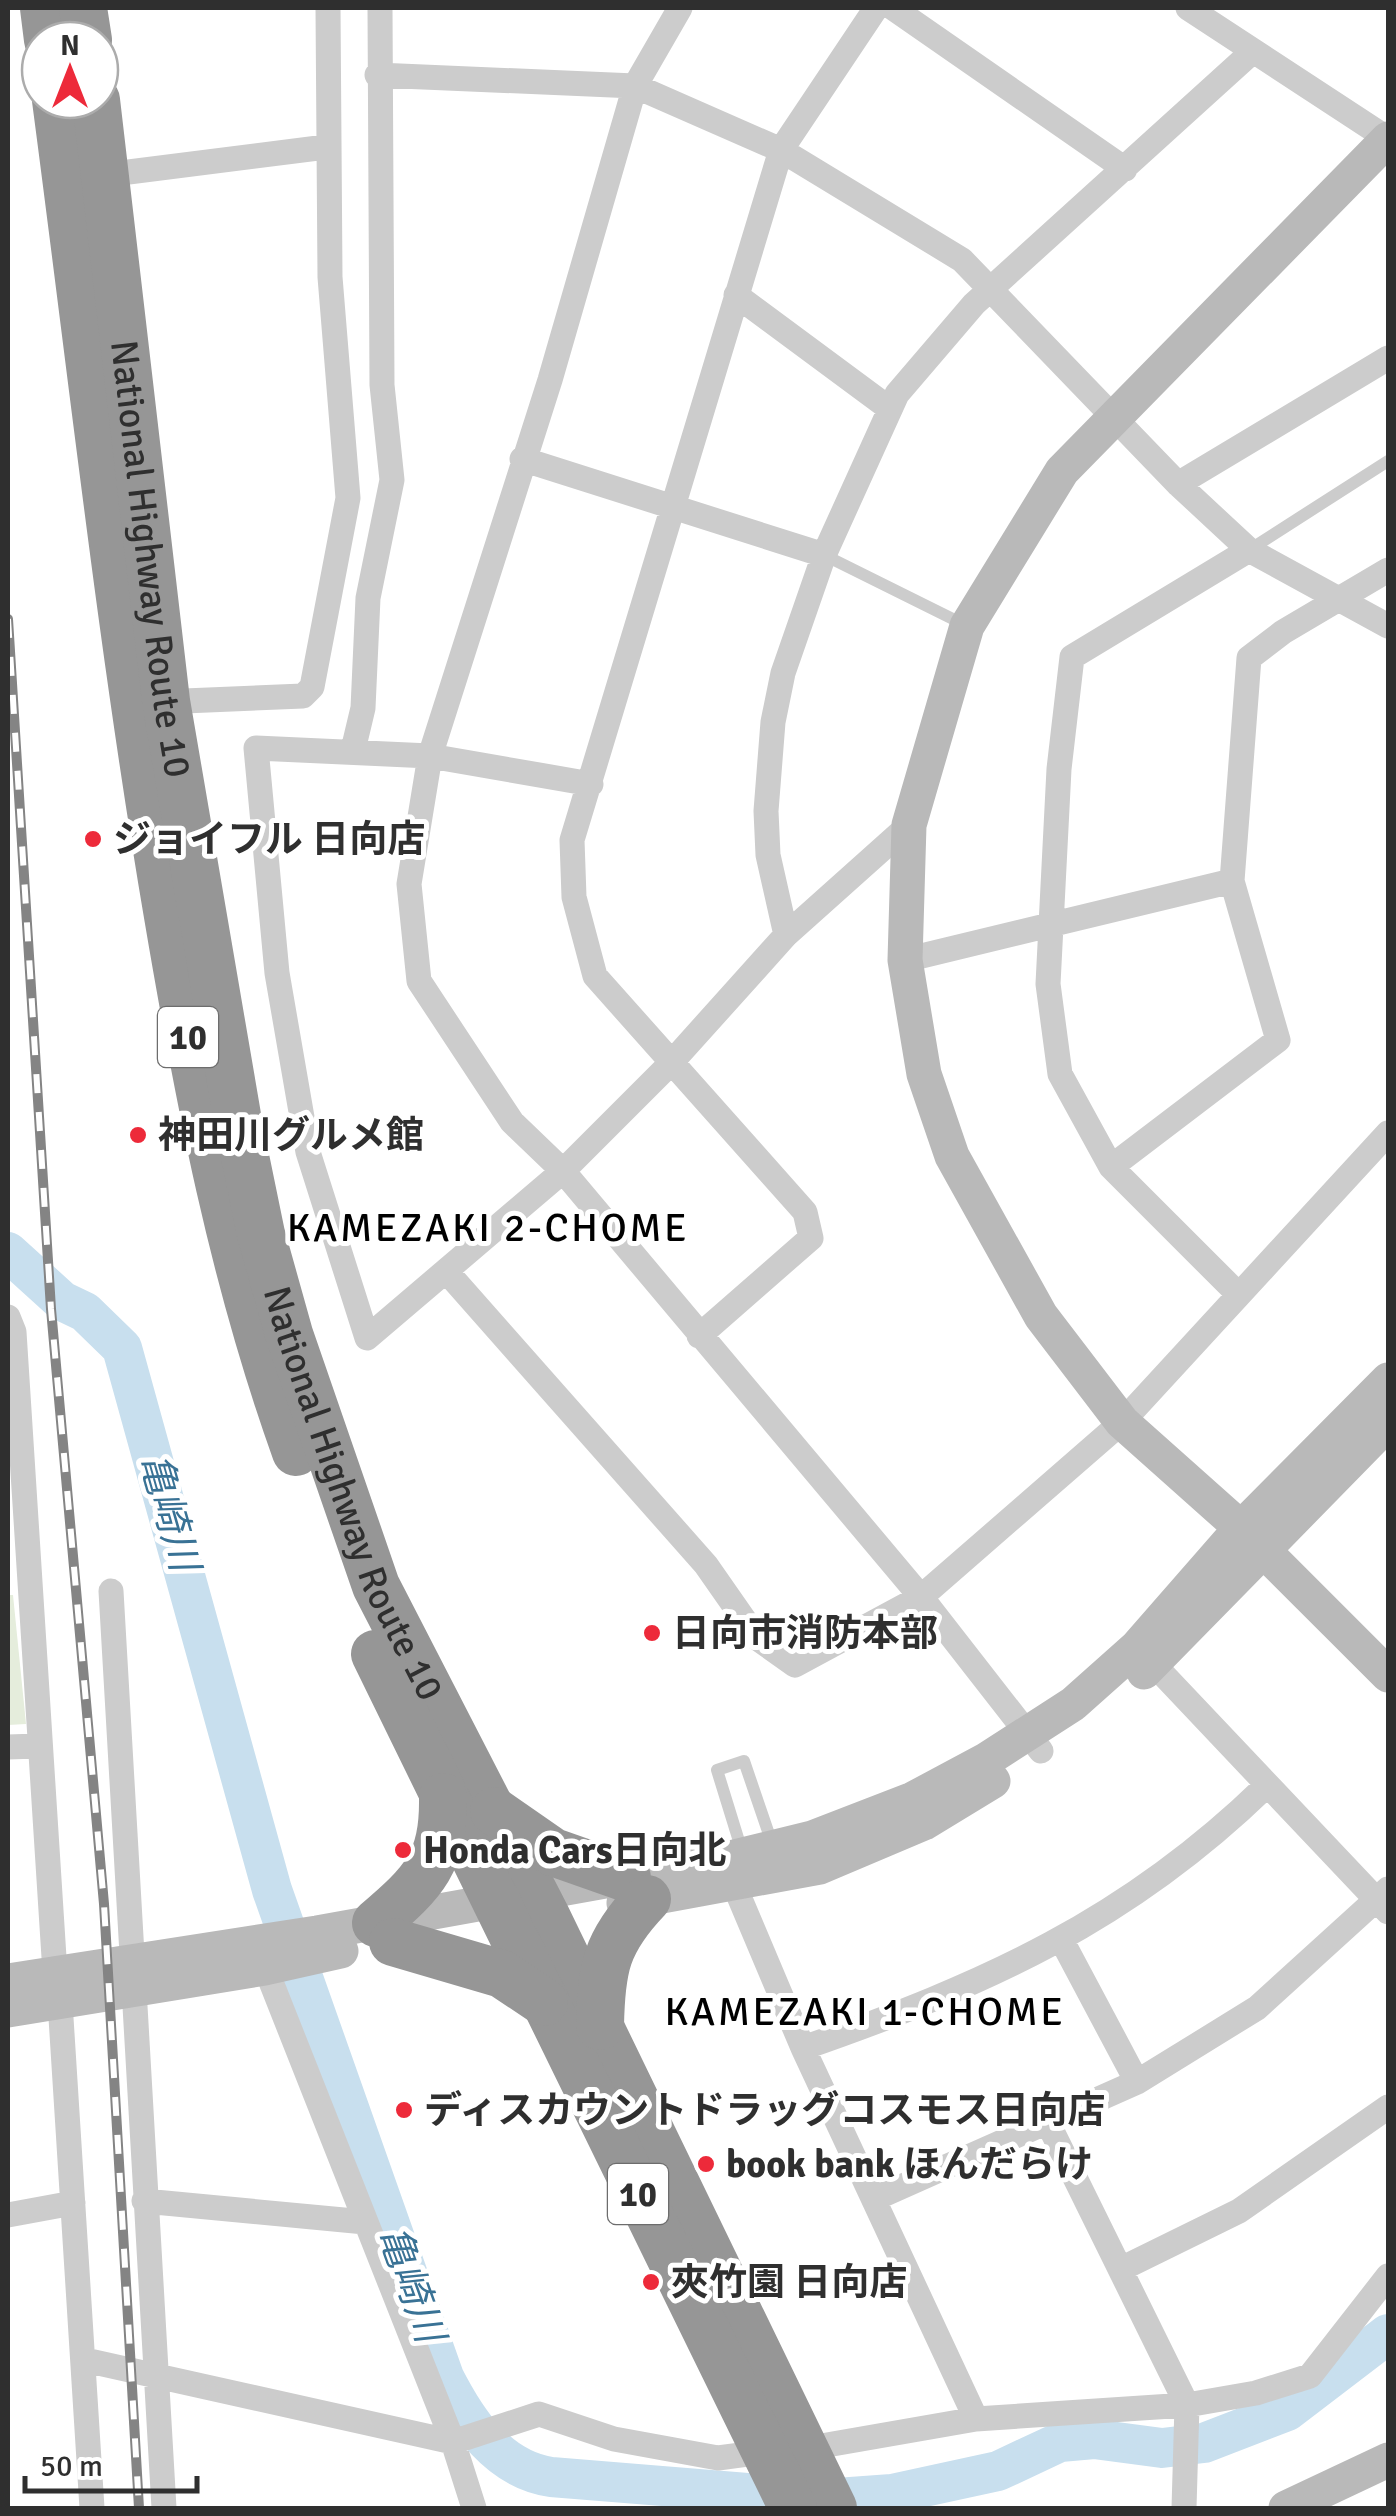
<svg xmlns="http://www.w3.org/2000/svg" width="1396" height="2516" font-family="Signika,'Noto Sans JP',sans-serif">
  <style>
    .green { fill: #e5eddc }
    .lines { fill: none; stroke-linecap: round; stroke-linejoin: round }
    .river { stroke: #c8dfee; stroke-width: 40 }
    .lane { stroke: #ccc; stroke-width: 12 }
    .street { stroke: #ccc; stroke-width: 25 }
    .secondary { stroke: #b9b9b9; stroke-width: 35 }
    .highway { stroke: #969696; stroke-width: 48 }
    .rail-casing { stroke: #848484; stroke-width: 10 }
    .rail { stroke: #fff; stroke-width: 6; stroke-dasharray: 19; stroke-linecap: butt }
    .poi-dot { fill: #ed2a3a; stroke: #fff; stroke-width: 4 }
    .labels { text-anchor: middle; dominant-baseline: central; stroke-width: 10; stroke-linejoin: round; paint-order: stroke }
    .shield { fill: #fff; stroke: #6d6d6d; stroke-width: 2.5 }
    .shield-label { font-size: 35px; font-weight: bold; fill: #2f2f2f }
    .street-label { font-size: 38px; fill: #2f2f2f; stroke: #fff }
    .poi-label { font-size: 38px; font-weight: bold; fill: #2f2f2f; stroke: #fff; text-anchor: start }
    .neighbourhood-label { font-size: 40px; letter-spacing: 2.5px; fill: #000; stroke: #fff }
    .water-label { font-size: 40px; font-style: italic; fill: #397295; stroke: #fff }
  </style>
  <rect width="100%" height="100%" fill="#fff"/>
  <path class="green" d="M8,1595H13L26,1724L8,1725Z"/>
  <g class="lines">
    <path class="river" d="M8,1252L62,1301L85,1312L122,1348L272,1890L444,2377C467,2422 498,2469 551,2477L823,2499L892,2494L998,2471L1060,2442L1094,2439L1162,2448L1204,2443L1287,2411L1388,2334"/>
    <path class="lane" d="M1249,550L1388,461
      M824,555L965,625
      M742,1851L717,1770L744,1761L772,1843"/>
    <path class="street" d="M680,8L635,86L550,380L430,756L409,884L419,981L512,1122L563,1171L921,1597L1041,1751
      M893,8L1125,169
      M1188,8L1388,139
      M377,75L635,86L781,150L962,260L1178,484L1249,550L1388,626
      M97,176L326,147
      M736,295L890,409
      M522,459L824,555
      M1178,484L1388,358
      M160,702L303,696L312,687L348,498L330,277L328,8
      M353,750L363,708L368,598L392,480L382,385L380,8
      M591,784L430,756L256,748L277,973L308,1152L367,1338L563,1171L671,1063L786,935L909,825
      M786,935L768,855L766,811L773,722L783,673L824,555L897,394L974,304L1252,52
      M905,960L1232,881
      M1111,1167L1278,1040L1232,881L1249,658L1283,632L1388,570
      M447,1272L706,1565L757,1638L795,1665L921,1597L1122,1422L1388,1133
      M1238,1294L1111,1167L1060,1074L1048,984L1059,769L1072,657L1249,550
      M8,1317L14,1332L55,1973
      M699,1336L811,1238L805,1212L595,976L574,897L572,840L781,150L876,8
      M111,1591L164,2508
      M1141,1651L1388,1912
      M8,1747L38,1746
      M727,1868L803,2048L976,2419
      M1061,1939L1137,2082
      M260,1954L453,2442L474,2508
      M60,2002L92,2508
      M803,2048C984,1985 1128,1921 1267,1785
      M1049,2125L1187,2405L1184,2508
      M876,2198L1137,2082L1257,2008L1388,1889
      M144,2201L365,2222
      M8,2215L73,2203
      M1121,2269L1239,2211L1388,2107
      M85,2360L453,2442L539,2414L614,2439L718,2458L764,2452
      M804,2449L976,2419L1187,2405L1256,2393L1310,2376L1388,2276"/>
    <path class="secondary" d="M1388,139L1062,471L967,626L909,825L905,960L924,1074L952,1156L1041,1316L1122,1422L1241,1528L1388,1675
      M1144,1672L1388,1423
      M624,1903L820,1867L924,1823L993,1781
      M8,1981L317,1933L722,1860L812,1838L913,1799L986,1760L1073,1704L1137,1647L1241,1528L1388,1380
      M8,2010L265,1968L341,1951
      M1286,2508L1388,2460"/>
    <g class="highway">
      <path d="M44,8L48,40"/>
      <path d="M83,8L88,40"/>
      <path d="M56,100C92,372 122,646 168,916C199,1099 233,1277 296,1452"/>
      <path id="s1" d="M96,100L166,701L239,1127L261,1234L289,1334L376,1586L546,1916L833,2508"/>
      <path d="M375,1654L793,2508"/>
      <path d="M494,1811L553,1852L627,1878"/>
      <path d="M376,1923C424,1882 444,1862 443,1797"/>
      <path d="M393,1942L502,1974L544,2002"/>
      <path d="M600,2026C601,1968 606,1942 647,1899"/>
    </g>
    <defs>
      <path id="rail" d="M8,619L51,1309L104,1904L139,2508"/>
    </defs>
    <use href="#rail" class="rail-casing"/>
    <use href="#rail" class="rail"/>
  </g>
  <g class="poi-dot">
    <circle cx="93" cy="839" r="10"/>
    <circle cx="138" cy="1135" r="10"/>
    <circle cx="652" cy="1633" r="10"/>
    <circle cx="403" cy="1850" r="10"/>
    <circle cx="404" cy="2110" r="10"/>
    <circle cx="706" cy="2164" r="10"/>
    <circle cx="651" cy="2282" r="10"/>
  </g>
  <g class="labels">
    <g class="shield">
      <rect x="158" y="1007" width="60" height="60" rx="8"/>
      <rect x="608" y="2164" width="60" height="60" rx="8"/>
    </g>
    <g class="shield-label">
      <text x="188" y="1037">10</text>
      <text x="638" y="2194">10</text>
    </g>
    <g class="street-label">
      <text stroke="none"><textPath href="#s1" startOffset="462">National Highway Route 10</textPath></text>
      <text stroke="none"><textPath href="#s1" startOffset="1422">National Highway Route 10</textPath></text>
    </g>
    <g class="poi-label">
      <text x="113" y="839">ジョイフル 日向店</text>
      <text x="158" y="1135">神田川グルメ館</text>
      <text x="672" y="1633">日向市消防本部</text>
      <text x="423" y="1850">Honda Cars日向北</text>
      <text x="424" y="2110">ディスカウントドラッグコスモス日向店</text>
      <text x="726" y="2164">book bank ほんだらけ</text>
      <text x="671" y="2282">夾竹園 日向店</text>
    </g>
    <g class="neighbourhood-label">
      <text x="488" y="1228">KAMEZAKI 2-CHOME</text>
      <text x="865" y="2012">KAMEZAKI 1-CHOME</text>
    </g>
    <g class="water-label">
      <text transform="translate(169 1512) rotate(74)">亀崎川</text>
      <text transform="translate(411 2284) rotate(70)">亀崎川</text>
    </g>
  </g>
  <rect width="1396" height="2516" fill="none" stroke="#2f2f2f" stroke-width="20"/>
  <g transform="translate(70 70)"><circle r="48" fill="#ffffff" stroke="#acacac" stroke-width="2.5"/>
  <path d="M0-8L18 38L0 25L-18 38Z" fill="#ed2a3a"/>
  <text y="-15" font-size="28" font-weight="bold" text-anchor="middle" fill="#2f2f2f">N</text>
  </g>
  <path d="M25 2476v15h172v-15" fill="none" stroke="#2f2f2f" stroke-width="5"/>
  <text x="40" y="2476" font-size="30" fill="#2f2f2f" stroke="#ffffff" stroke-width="8" paint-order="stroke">50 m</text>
</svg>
